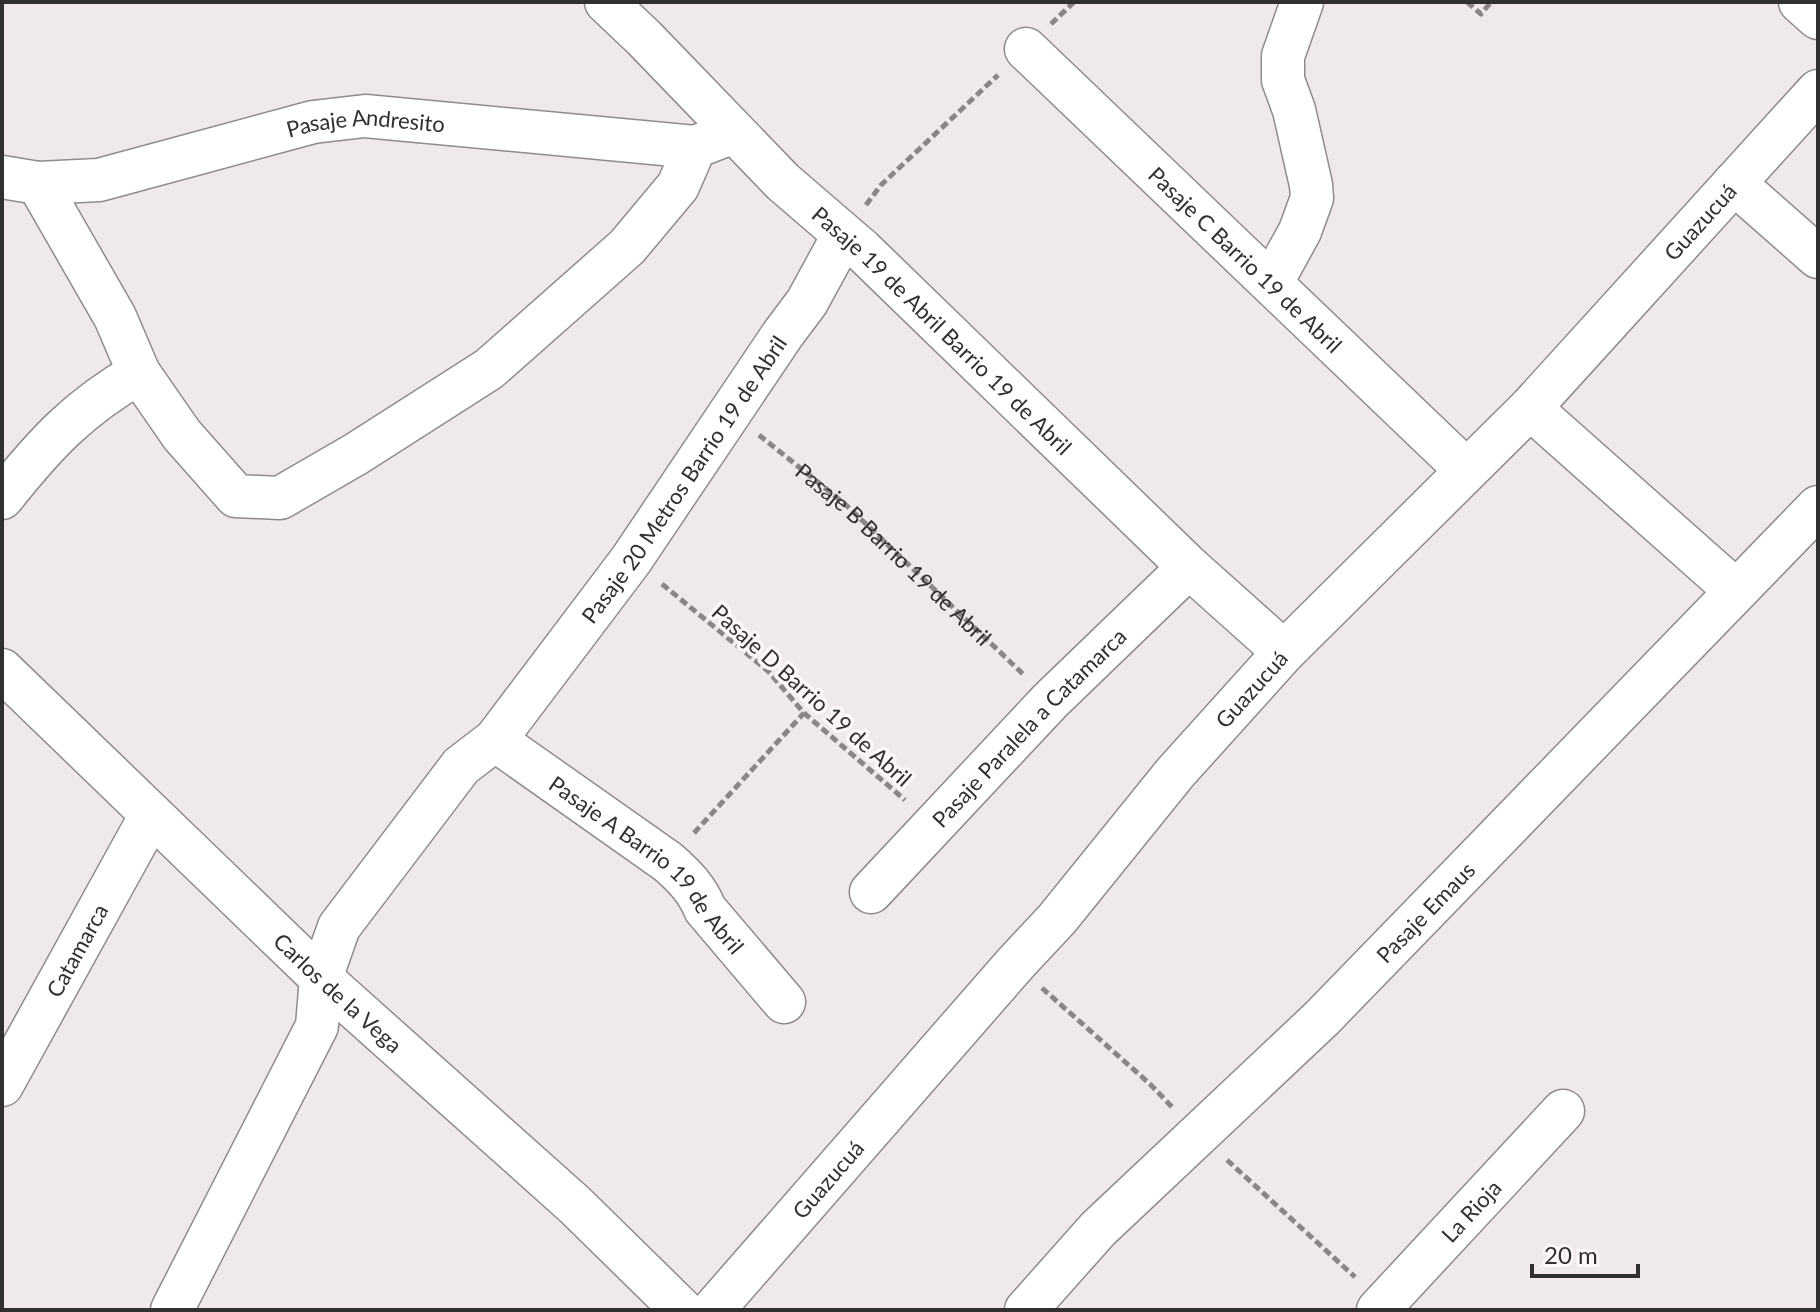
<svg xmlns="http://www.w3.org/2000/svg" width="1820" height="1312" font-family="Lato,sans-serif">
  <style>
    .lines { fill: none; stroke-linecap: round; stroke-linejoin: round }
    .minor-casing { stroke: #908a8c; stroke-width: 45 }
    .path { stroke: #8a8587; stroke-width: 5; stroke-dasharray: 8 4; stroke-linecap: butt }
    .minor { stroke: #fff; stroke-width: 42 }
    .labels { text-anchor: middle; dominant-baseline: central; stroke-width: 7; stroke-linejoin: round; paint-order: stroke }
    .street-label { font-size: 22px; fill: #312f2f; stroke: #fdf7f9 }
  </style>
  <rect width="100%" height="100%" fill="#f0e9ec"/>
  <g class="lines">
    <defs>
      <g id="minor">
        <path id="s2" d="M606,2L644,38L783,182L862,250L1189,567L1284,652"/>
        <path d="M1800,2L1818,18"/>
        <path id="s3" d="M1026,49L1466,470"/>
        <path id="s4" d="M2,177L38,183L99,180L313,122L365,116L695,147L721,137"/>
        <path d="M38,183L115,317L139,373L182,435L236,496L280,498L356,454L489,369L627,247L678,186L695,147"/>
        <path d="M1734,183L1818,257"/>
        <path d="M1272,282L1300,231L1312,198L1311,185L1294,110L1283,80V56L1302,2"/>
        <path d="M1530,408L1735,590"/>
        <path d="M2,498C45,444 78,408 139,373"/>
        <path id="s5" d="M2,670L321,978L575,1205L682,1310"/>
        <path id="s6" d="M495,740L668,862C684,876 697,889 705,909L784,1002"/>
        <path id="s7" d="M871,892L1050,701L1189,567"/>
        <path id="s8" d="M2,1085L151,815"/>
        <path id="s9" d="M172,1310L317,1026L321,978L339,927L461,766L495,740L631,560L783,334L807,302L843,236"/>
        <path id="s10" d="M713,1310L1015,964L1057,919L1175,773L1284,652L1530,408L1818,91"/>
        <path id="s11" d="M1026,1310L1098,1229L1322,1018L1818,507"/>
        <path id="s12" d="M1378,1310L1563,1111"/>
      </g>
    </defs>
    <use href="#minor" class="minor-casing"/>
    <g class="path">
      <path d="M1467,2L1481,14L1491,2"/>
      <path d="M1051,24L1074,2"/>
      <path d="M866,205L881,185L998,75"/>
      <path id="s1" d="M759,435L845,504L1024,675"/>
      <path d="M662,584L768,671L804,713L905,800"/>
      <path d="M694,833L804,713"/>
      <path d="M1042,988L1150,1084L1173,1108"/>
      <path d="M1227,1160L1355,1277"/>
    </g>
    <use href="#minor" class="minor"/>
  </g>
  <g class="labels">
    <g class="street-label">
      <text stroke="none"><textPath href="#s4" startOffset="372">Pasaje Andresito</textPath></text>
      <text stroke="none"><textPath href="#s10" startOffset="1470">Guazucuá</textPath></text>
      <text stroke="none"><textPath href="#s3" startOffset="304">Pasaje C Barrio 19 de Abril</textPath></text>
      <text stroke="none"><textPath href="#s2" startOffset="470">Pasaje 19 de Abril Barrio 19 de Abril</textPath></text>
      <text stroke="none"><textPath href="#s9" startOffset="988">Pasaje 20 Metros Barrio 19 de Abril</textPath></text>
      <text stroke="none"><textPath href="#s1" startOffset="180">Pasaje B Barrio 19 de Abril</textPath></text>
      <text stroke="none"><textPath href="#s10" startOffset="822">Guazucuá</textPath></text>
      <text transform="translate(812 695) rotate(42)">Pasaje D Barrio 19 de Abril</text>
      <text stroke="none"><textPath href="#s7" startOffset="228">Pasaje Paralela a Catamarca</textPath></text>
      <text stroke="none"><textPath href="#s6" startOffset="198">Pasaje A Barrio 19 de Abril</textPath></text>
      <text stroke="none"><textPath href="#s11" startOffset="564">Pasaje Emaus</textPath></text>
      <text stroke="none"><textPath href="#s8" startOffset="154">Catamarca</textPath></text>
      <text stroke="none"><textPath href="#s5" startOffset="466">Carlos de la Vega</textPath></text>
      <text stroke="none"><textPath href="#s10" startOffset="174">Guazucuá</textPath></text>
      <text stroke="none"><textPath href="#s12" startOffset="136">La Rioja</textPath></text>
    </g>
  </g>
  <rect width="1820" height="1312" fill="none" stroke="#312f2f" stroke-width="8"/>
  <path d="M1532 1264v12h106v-12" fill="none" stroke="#312f2f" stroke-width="4"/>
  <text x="1544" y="1264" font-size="24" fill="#312f2f" stroke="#fdf7f9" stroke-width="6" paint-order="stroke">20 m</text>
</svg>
